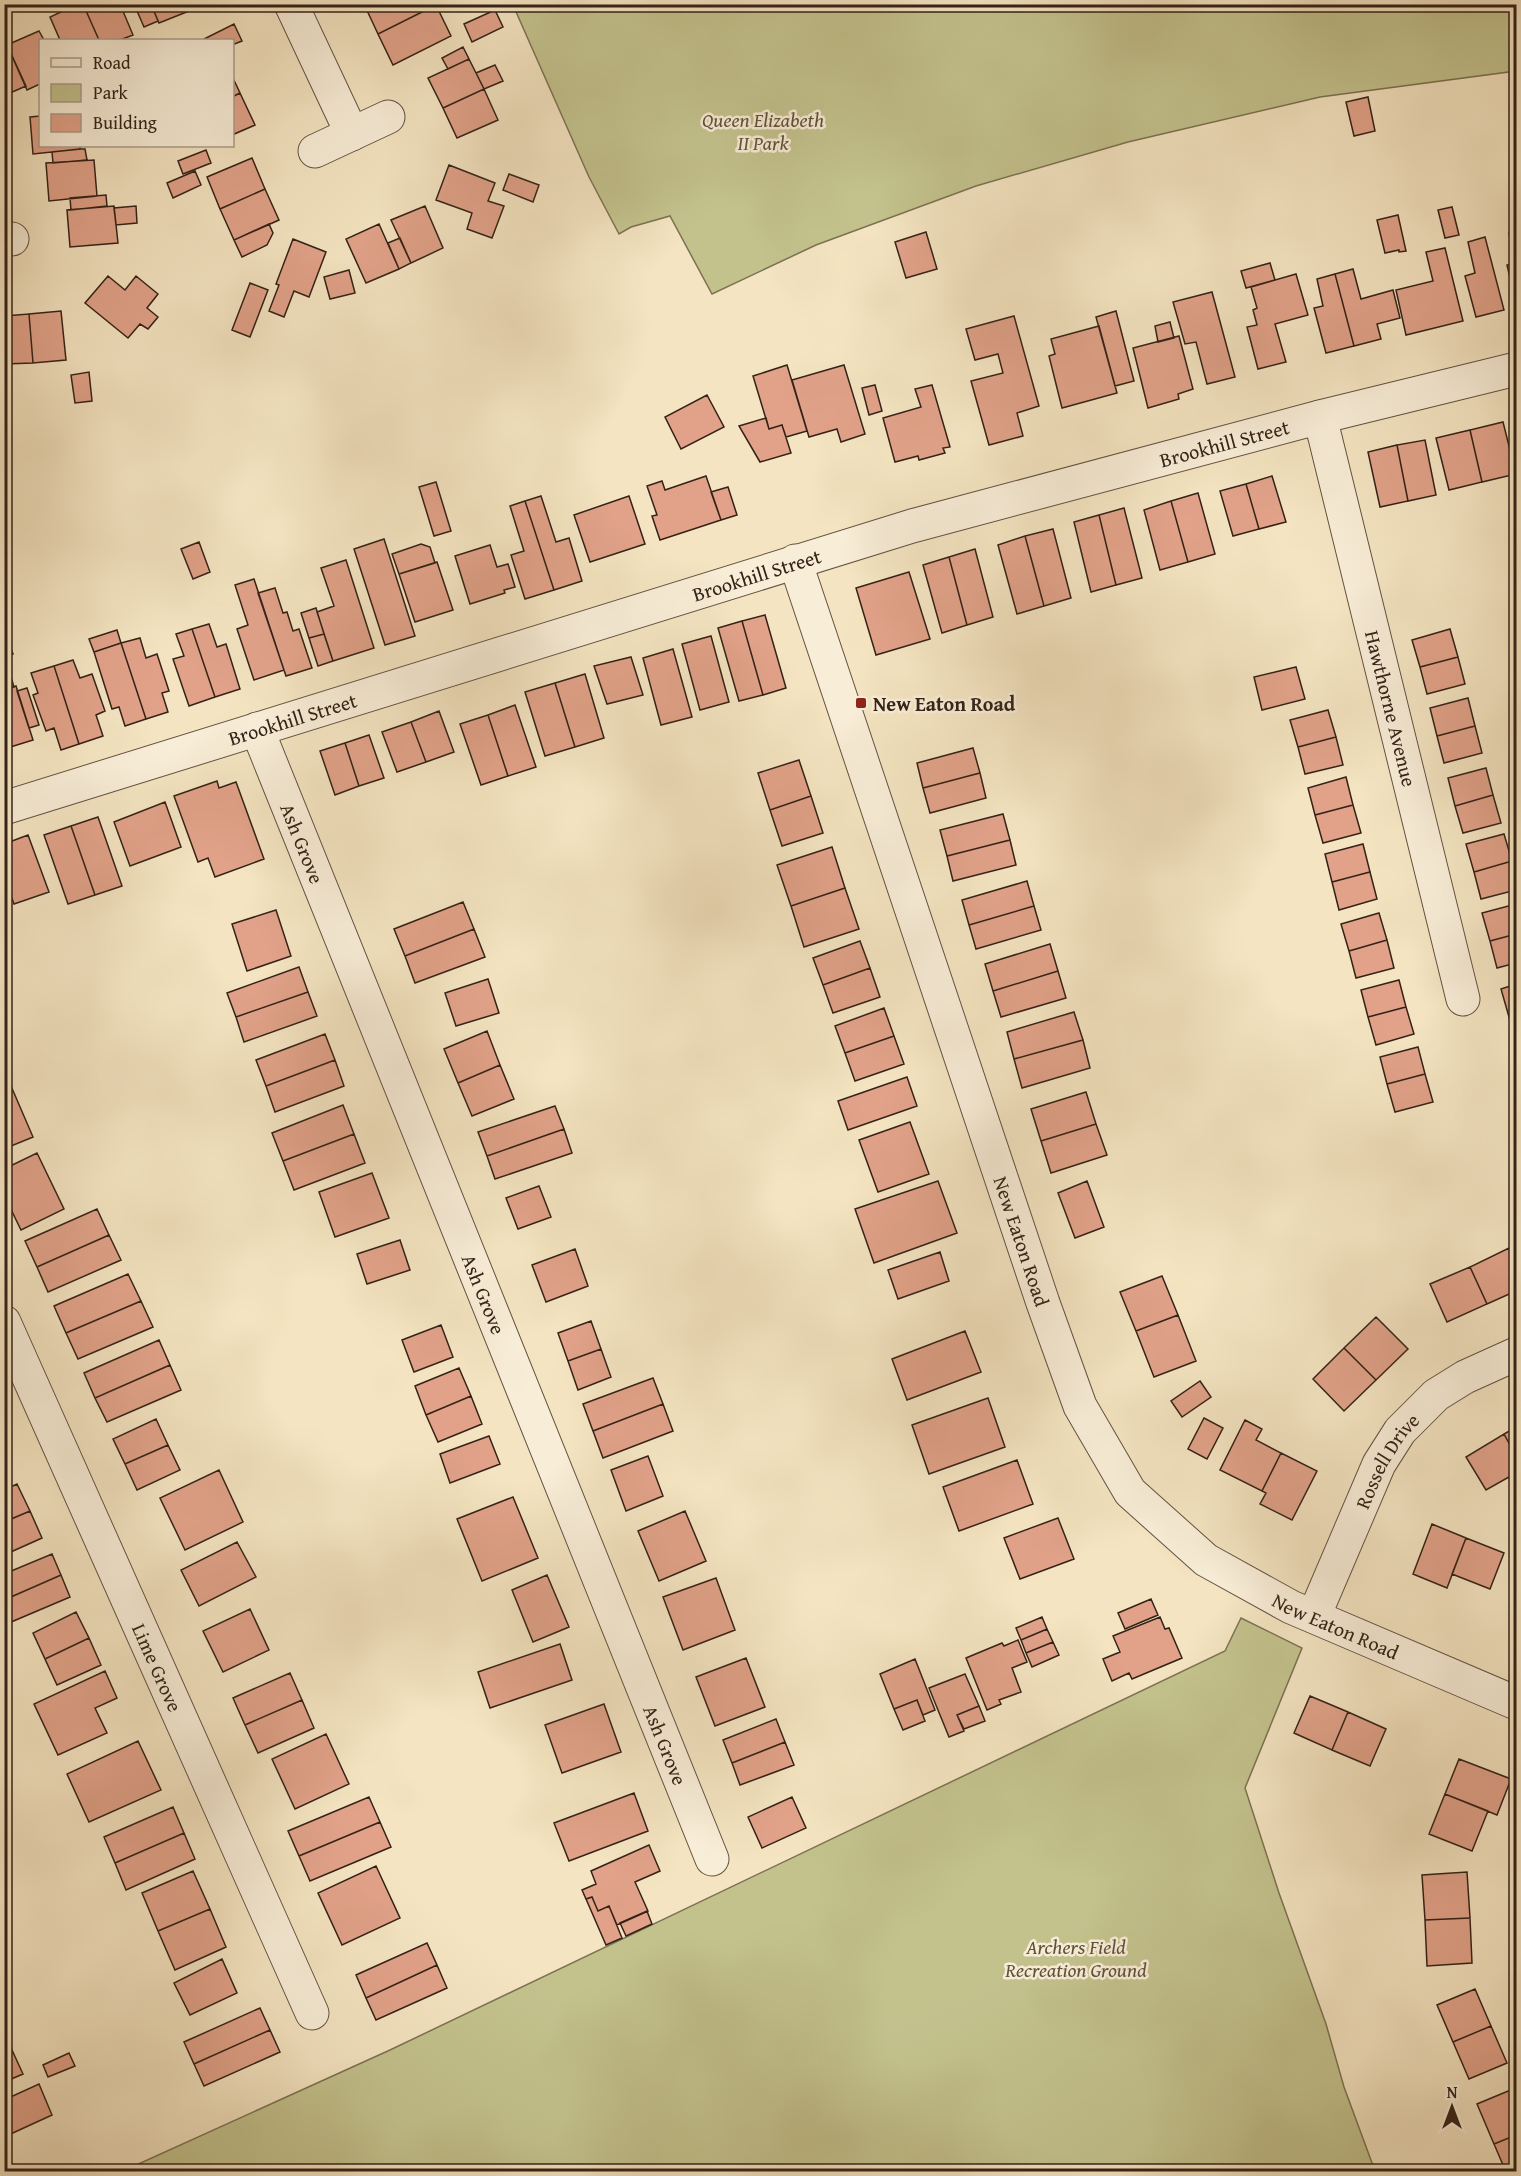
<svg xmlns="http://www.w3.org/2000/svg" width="1521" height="2176" font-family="'Gentium Book Plus',serif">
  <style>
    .green { fill: #c3c28d; stroke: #7c7252; stroke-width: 1.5 }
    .building { fill: #e1a289; stroke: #342217; stroke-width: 1.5 }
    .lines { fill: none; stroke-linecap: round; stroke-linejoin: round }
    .minor-casing { stroke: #645242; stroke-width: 35 }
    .tertiary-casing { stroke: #645242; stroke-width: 35 }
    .minor { stroke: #f8edd7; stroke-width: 33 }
    .tertiary { stroke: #f8edd7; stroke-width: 33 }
    .poi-dot { fill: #8f2418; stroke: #f8edd7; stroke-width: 2 }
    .labels { text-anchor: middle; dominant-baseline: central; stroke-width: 5; stroke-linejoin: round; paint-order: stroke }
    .park-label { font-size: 20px; font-style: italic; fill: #5f523a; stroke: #f8edd7 }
    .street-label { font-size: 20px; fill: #342217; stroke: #f8edd7 }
    .poi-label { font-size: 20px; font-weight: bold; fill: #342217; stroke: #f8edd7; text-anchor: start }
  </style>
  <rect width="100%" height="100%" fill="#f4e4c1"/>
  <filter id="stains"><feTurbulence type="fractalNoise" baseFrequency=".00333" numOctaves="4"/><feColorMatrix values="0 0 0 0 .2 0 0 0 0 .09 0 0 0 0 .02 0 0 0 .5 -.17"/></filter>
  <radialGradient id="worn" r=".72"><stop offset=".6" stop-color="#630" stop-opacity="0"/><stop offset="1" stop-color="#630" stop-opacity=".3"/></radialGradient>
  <path class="green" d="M513,5H1516V71L1320,97L1128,142L976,186L816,245L712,294L670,216L631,227L619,234L589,177Z
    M1241,1618L1302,1648L1245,1788L1279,1893L1326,2024L1344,2087L1375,2171H123L390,2050L1225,1651Z"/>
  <path class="building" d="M78,4H83L99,40H60L50,17Z
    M83,4H120L133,35L120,40H99Z
    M134,4H151L158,21L144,27Z
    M151,4H186L189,11L159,23Z
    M364,4H418L422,12L378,34Z
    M436,5L451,36L393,65L378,34Z
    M495,10L503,27L472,42L464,24Z
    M234,24L242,41L232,45V40H204V39Z
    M39,31L44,40H40V84L27,90L7,45Z
    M463,47L469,59L448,69L442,58Z
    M9,49L26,86L10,93L4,80V50Z
    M469,59L484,89L443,108L428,78Z
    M495,65L503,81L484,89L476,73Z
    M232,76L240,93L232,97Z
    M484,89L498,120L457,138L443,108Z
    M240,93L255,125L232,135V97Z
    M1368,97L1375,131L1354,136L1346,102Z
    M40,116V146H80V149L33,154L30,117Z
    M80,149H85L87,160L53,163L52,152Z
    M206,150L211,163L183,174L178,161Z
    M252,158L265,189L220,209L207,177Z
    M94,160L97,196L49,201L46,163Z
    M449,165L495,183L488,201L504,206L492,238L467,229L472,213L436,200Z
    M195,171L201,185L173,198L167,183Z
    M509,174L539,185L533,202L503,190Z
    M265,189L279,220L234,240L220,209Z
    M106,195L107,206L71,210L70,198Z
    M114,206L118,243L70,247L67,210Z
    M136,206L137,223L116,225L114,208Z
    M425,206L443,248L411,263L391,220Z
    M1452,207L1459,235L1445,238L1438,210Z
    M1398,215L1406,251L1399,252V250L1385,253L1377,220Z
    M269,224L273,233L267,245L242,257L234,240Z
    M379,224L399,269L366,283L346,239Z
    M1516,231V260L1509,233Z
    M926,232L937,269L906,278L895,242Z
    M1485,237L1504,310L1476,317L1465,276L1475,273L1468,242Z
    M400,238L411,263L399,269L388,243Z
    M293,239L326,252L309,297L294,291L284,317L269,311L279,285L276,284Z
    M1445,248L1463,321L1406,335L1396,290L1433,281L1426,252Z
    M1270,263L1275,280L1246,288L1241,271Z
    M1516,263V303L1507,265Z
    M1353,269L1361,299L1393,290L1400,318L1377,324L1381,339L1354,346L1335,274Z
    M349,270L355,293L330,299L324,277Z
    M1296,274L1308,315L1275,324L1286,362L1258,369L1247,327L1257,325L1253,310L1257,308L1251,287Z
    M1335,274L1354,346L1326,353L1314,308L1323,306L1317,279Z
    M108,276L125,290L136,276L158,294L147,308L158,317L148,329L140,324L128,338L85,303Z
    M250,283L268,290L250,337L232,330Z
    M1212,292L1235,377L1207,384L1196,342L1185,344L1173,302Z
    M61,311L66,360L33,363L29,314Z
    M1116,311L1134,381L1115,386L1096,317Z
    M29,314L33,363L4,364V316Z
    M1014,316L1039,406L1017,413L1023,436L989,445L971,381L1003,373L998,354L975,360L966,329Z
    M1170,322L1174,338L1158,342L1155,326Z
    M1099,326L1117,393L1062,408L1049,356L1055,354L1051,339Z
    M1179,336L1193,389L1178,394L1179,399L1148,408L1133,348Z
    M787,365L807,431L786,437L782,425L769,429L753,376Z
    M844,365L865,434L841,442L837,429L809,437L792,380Z
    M89,372L92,401L75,403L71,375Z
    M875,385L882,411L869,415L862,388Z
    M932,385L950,447L943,448L945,453L919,460L918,456L895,462L883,418L921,407L915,389Z
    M707,395L724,427L681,449L665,417Z
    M766,418L769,429L782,425L791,453L760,462L739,426Z
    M1503,422L1516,474L1482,482L1470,430Z
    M1470,430L1482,482L1449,490L1436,438Z
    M1425,440L1436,495L1408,501L1397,445Z
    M1397,445L1408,501L1380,507L1368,452Z
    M706,476L721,520L660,540L652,516L657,515L647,486L662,481L665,490Z
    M1272,476L1286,522L1259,529L1246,484Z
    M436,482L451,531L434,536L419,487Z
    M1246,484L1259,529L1233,536L1220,491Z
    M728,487L737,515L721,520L711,492Z
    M1198,493L1215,554L1188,562L1171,501Z
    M541,496L556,542L569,538L582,581L554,590L525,501Z
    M629,496L645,544L590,562L574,515Z
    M525,501L554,590L525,599L511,555L524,551L510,506Z
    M1171,501L1188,562L1160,570L1144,510Z
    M1124,508L1142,578L1116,585L1099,515Z
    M1099,515L1116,585L1091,592L1074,522Z
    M1053,529L1071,598L1044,606L1025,536Z
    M1025,536L1044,606L1017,614L998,545Z
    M384,539L415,636L385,645L354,549Z
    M199,542L210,572L193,579L181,549Z
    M421,544L430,547L435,563L399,574L392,554Z
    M490,545L497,567L508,564L515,587L504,590L505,593L470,604L455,556Z
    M975,549L993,617L967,625L949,557Z
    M949,557L967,625L942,633L923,565Z
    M346,560L374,648L333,661L317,612L334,606L321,568Z
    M437,562L453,610L415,622L399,574Z
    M909,572L930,639L876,655L856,588Z
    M254,579L284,670L254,680L237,629L248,625L235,585Z
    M275,588L283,613L287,612L293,631L299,629L312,668L286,676L258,593Z
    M316,608L324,634L309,638L301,613Z
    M765,615L786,688L763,695L742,621Z
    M742,621L763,695L739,701L718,628Z
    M209,624L217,647L226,644L240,689L215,697L192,629Z
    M4,629L13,654L4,657Z
    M192,629L215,697L189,706L173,659L184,656L176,634Z
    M1450,629L1458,657L1420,667L1412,640Z
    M117,630L121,643L94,652L89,639Z
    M324,634L333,661L318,666L309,638Z
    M711,636L729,702L700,710L682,644Z
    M140,638L146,658L157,654L169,691L162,693L168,712L146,719L121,643Z
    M121,643L146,719L125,726L119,707L112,709L94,652Z
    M673,649L692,717L661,725L643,658Z
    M631,657L643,695L607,704L594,666Z
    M1458,657L1465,684L1427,694L1420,667Z
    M73,660L80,678L92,674L105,711L96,715L103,736L79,744L54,666Z
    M54,666L79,744L61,750L54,728L46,731L33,695L38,693L31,673Z
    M1296,667L1305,699L1262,710L1254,677Z
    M585,674L604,738L575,747L555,683Z
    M4,675L11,677L14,687L4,690Z
    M555,683L575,747L545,756L525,692Z
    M16,686L33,740L4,749V690Z
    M27,688L39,725L29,728L17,691Z
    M1468,698L1475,726L1437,736L1430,708Z
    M515,705L536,767L508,776L488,715Z
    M1328,710L1336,737L1298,747L1290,720Z
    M439,711L454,752L426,762L411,722Z
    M488,715L508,776L481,785L460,724Z
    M411,722L426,762L397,772L382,732Z
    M1475,726L1482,753L1444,763L1437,736Z
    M369,735L384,778L359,786L345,743Z
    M1336,737L1343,765L1305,774L1298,747Z
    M345,743L359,786L335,795L320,751Z
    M973,748L980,773L923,788L917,763Z
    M799,760L811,796L770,810L758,773Z
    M1486,768L1493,795L1455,806L1448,778Z
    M980,773L986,798L930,813L923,788Z
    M1346,777L1353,805L1315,815L1308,788Z
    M217,781L219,788L236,782L264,859L215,877L208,858L198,862L174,796Z
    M1493,795L1501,823L1463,833L1455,806Z
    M811,796L823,833L782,846L770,810Z
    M165,802L181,847L130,866L114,822Z
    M1353,805L1361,833L1323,843L1315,815Z
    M1003,814L1010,840L947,856L940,830Z
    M98,817L122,886L95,895L71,826Z
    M71,826L95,895L68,904L44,835Z
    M1504,834L1512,861L1474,872L1466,844Z
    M28,835L49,892L14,904L4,877V844Z
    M1010,840L1016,865L953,881L947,856Z
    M1363,844L1370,872L1332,882L1325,854Z
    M832,847L845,888L791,906L777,865Z
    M1512,861L1516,879V890L1481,899L1474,872Z
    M1370,872L1377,899L1339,910L1332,882Z
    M1027,881L1034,906L969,925L962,900Z
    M845,888L859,929L804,947L791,906Z
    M463,902L474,929L405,956L394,929Z
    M1516,904V934L1490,941L1482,913Z
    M1034,906L1041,930L976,949L969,925Z
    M276,910L291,956L247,971L232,924Z
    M1379,913L1387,940L1349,951L1341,924Z
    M474,929L485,957L415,983L405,956Z
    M1516,934V963L1497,968L1490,941Z
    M1387,940L1394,968L1356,978L1349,951Z
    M860,941L870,968L823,985L813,958Z
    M1050,944L1058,971L993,991L985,964Z
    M299,967L308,992L236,1017L227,993Z
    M870,968L880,997L833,1013L823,985Z
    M1058,971L1066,998L1001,1017L993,991Z
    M488,979L499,1013L456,1026L445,993Z
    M1399,980L1406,1007L1368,1017L1361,990Z
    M1516,984V1014L1509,1017L1501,989Z
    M308,992L317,1016L244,1042L236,1017Z
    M1406,1007L1414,1034L1376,1045L1368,1017Z
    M884,1008L894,1036L845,1053L835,1026Z
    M1074,1012L1083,1040L1014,1059L1007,1032Z
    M1516,1014V1040L1509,1017Z
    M487,1031L500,1065L458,1083L444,1049Z
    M325,1034L335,1060L266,1086L256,1060Z
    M894,1036L904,1064L855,1081L845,1053Z
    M1083,1040L1090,1068L1022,1088L1014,1059Z
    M1418,1047L1425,1074L1387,1084L1380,1057Z
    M335,1060L344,1086L275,1112L266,1086Z
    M500,1065L514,1099L472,1116L458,1083Z
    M1425,1074L1433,1102L1395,1112L1387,1084Z
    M907,1077L917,1106L848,1130L838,1101Z
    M11,1086L33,1137L4,1149V1089Z
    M1086,1092L1096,1124L1041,1141L1031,1109Z
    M343,1105L354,1134L283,1161L272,1133Z
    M555,1106L564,1129L487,1156L478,1132Z
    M910,1122L929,1174L878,1192L859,1140Z
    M1096,1124L1107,1155L1051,1173L1041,1141Z
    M564,1129L572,1153L495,1179L487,1156Z
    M354,1134L365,1163L294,1190L283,1161Z
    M37,1153L64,1209L21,1230L4,1195V1169Z
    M372,1173L389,1218L335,1237L319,1192Z
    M938,1181L957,1233L874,1263L855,1209Z
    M1087,1181L1104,1227L1075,1238L1058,1193Z
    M539,1186L551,1217L518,1229L506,1198Z
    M97,1209L109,1235L37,1267L25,1241Z
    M109,1235L121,1260L48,1292L37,1267Z
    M400,1240L410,1270L367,1284L357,1254Z
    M1509,1248L1516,1264V1291L1487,1304L1470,1267Z
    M575,1249L588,1286L546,1302L532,1265Z
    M940,1252L949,1281L898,1299L888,1270Z
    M1470,1267L1487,1304L1447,1322L1430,1284Z
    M128,1274L141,1301L66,1333L54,1306Z
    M1162,1276L1178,1315L1136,1331L1120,1292Z
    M141,1301L153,1327L78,1359L66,1333Z
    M1178,1315L1196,1361L1154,1377L1136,1331Z
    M1376,1317L1408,1349L1376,1380L1344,1348Z
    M591,1321L601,1349L568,1361L558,1333Z
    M441,1325L453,1357L414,1372L402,1340Z
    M965,1331L981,1372L907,1400L892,1359Z
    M159,1340L170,1365L95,1398L84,1373Z
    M1344,1348L1376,1380L1344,1411L1313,1379Z
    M601,1349L611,1377L578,1390L568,1361Z
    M170,1365L181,1390L107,1422L95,1398Z
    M459,1368L471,1396L426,1415L415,1386Z
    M653,1378L663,1404L593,1431L583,1404Z
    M1200,1381L1211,1397L1182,1417L1171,1401Z
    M471,1396L482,1424L438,1442L426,1415Z
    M988,1398L1005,1447L929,1474L912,1425Z
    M663,1404L673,1431L603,1458L593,1431Z
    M1204,1418L1223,1428L1207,1459L1188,1449Z
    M156,1419L168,1445L125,1464L113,1439Z
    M1245,1420L1262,1429L1256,1440L1281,1453L1262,1491L1220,1470Z
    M1516,1427V1456L1504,1434Z
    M1504,1434L1516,1456V1473L1486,1490L1466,1457Z
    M489,1436L500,1464L450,1483L440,1454Z
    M168,1445L180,1470L137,1490L125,1464Z
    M1281,1453L1317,1471L1292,1520L1260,1504L1266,1493L1262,1491Z
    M648,1456L663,1496L626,1511L611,1470Z
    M1017,1460L1033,1504L959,1531L943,1487Z
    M219,1470L243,1522L185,1550L160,1498Z
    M17,1484L30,1511L4,1522V1490Z
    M513,1497L538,1558L482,1581L457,1519Z
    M30,1511L42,1538L4,1555V1522Z
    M685,1511L706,1561L659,1581L638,1531Z
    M1058,1518L1074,1559L1020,1579L1004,1538Z
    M1432,1524L1466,1538L1447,1588L1413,1574Z
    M1466,1538L1504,1553L1490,1589L1452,1574Z
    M237,1542L256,1577L199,1606L181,1570Z
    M52,1554L61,1575L4,1600V1574Z
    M61,1575L70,1597L4,1625V1600Z
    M547,1575L569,1627L533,1642L512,1590Z
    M716,1578L735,1630L683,1650L663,1597Z
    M1151,1599L1158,1615L1125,1629L1118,1613Z
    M250,1609L269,1650L223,1672L203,1631Z
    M76,1612L89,1638L45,1659L33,1633Z
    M1042,1617L1047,1629L1021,1640L1016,1628Z
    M1160,1617L1165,1629L1169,1628L1182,1658L1132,1679L1129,1673L1112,1681L1103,1659L1120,1652L1113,1636Z
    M1047,1629L1053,1642L1026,1653L1021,1640Z
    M89,1638L101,1665L57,1685L45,1659Z
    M1018,1640L1027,1662L1012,1668L1021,1692L999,1700L1001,1704L987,1710L966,1658L1002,1643L1004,1646Z
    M1053,1642L1059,1655L1032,1667L1026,1653Z
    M560,1644L572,1680L490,1708L478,1672Z
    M746,1658L765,1707L715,1726L696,1677Z
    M915,1659L935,1710L923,1715L917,1700L894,1709L880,1674Z
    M105,1671L117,1698L95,1708L107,1733L58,1755L34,1704Z
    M290,1673L302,1700L245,1725L233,1698Z
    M965,1674L979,1706L957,1715L964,1731L949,1737L929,1688Z
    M1310,1696L1348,1712L1332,1750L1294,1733Z
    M302,1700L314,1728L258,1753L245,1725Z
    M917,1700L925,1721L903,1730L894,1709Z
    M604,1704L621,1752L562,1773L545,1725Z
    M979,1706L985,1721L964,1729L957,1715Z
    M1348,1712L1386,1729L1370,1766L1332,1750Z
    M776,1719L785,1742L732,1763L723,1740Z
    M326,1734L349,1784L295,1809L272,1759Z
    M138,1741L161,1790L89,1822L67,1774Z
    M785,1742L794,1765L740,1785L732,1763Z
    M1459,1759L1511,1779L1497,1815L1445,1794Z
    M634,1793L648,1831L569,1861L554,1823Z
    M1445,1794L1488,1811L1472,1851L1429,1834Z
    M369,1797L380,1822L299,1856L288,1831Z
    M792,1797L806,1828L762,1848L748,1817Z
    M173,1807L184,1833L115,1863L104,1837Z
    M380,1822L391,1847L310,1881L299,1856Z
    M184,1833L195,1859L126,1890L115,1863Z
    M649,1845L660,1871L635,1882L648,1911L617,1925L609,1906L598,1911L592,1897L586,1899L582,1890L596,1884L591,1871Z
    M376,1866L400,1918L342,1945L318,1893Z
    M193,1871L210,1909L158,1931L142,1893Z
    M1467,1872L1470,1918L1425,1920L1422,1875Z
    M592,1897L598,1911L609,1906L622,1938L606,1945L586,1899Z
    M210,1909L226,1947L175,1970L158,1931Z
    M647,1911L652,1924L626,1936L620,1923Z
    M1470,1918L1472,1963L1427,1966L1425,1920Z
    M427,1943L437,1965L366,1998L356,1975Z
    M222,1959L237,1993L190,2015L174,1983Z
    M437,1965L447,1988L376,2020L366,1998Z
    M1475,1989L1491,2026L1453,2042L1437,2005Z
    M260,2008L270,2030L194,2064L184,2042Z
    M1491,2026L1507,2063L1469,2079L1453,2042Z
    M270,2030L280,2052L204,2086L194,2064Z
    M4,2033L12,2050L4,2054Z
    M12,2050L23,2074L4,2082V2054Z
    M69,2053L75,2066L48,2077L43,2065Z
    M39,2084L52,2115L4,2137V2100Z
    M1513,2089L1516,2098V2135L1494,2144L1477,2104Z
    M1516,2135V2172H1506L1494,2144Z"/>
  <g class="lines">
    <defs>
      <g id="minor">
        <path d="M291,4L352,134"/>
        <path d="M315,151L388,117"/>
        <path d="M4,240L12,239"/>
        <path id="s1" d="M1320,417L1463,999"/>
        <path id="s2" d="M795,561L1043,1303L1080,1406L1130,1492L1206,1560L1291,1607L1516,1703"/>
        <path id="s3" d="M257,729L712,1859"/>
        <path id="s4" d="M4,1322L312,2013"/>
        <path id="s5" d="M1314,1616L1379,1464L1400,1431L1436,1395L1465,1377L1516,1354"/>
      </g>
      <g id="tertiary">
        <path id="s6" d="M4,808L912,526L1320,417L1516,369"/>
      </g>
    </defs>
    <use href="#minor" class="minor-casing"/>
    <use href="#tertiary" class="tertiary-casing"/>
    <use href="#minor" class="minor"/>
    <use href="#tertiary" class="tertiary"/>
  </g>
  <rect class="poi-dot" x="855" y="697" width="12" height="12" rx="3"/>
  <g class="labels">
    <g class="park-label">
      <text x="763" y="119">Queen Elizabeth<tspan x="763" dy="23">II Park</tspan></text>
      <text x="1076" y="1946">Archers Field<tspan x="1076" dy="23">Recreation Ground</tspan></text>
    </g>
    <g class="street-label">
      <text stroke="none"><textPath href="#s6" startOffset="1274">Brookhill Street</textPath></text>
      <text stroke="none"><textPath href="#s6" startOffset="788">Brookhill Street</textPath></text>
      <text stroke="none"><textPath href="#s1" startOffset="300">Hawthorne Avenue</textPath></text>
      <text stroke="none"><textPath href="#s6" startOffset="302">Brookhill Street</textPath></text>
      <text stroke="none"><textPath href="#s3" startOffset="123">Ash Grove</textPath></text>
      <text stroke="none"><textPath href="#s2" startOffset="717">New Eaton Road</textPath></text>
      <text stroke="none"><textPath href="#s3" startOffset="609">Ash Grove</textPath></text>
      <text stroke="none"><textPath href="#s5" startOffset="172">Rossell Drive</textPath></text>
      <text stroke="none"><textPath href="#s2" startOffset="1239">New Eaton Road</textPath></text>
      <text stroke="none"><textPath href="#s4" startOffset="378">Lime Grove</textPath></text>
      <text stroke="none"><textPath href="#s3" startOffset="1095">Ash Grove</textPath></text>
    </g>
    <g class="poi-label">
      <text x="873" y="703">New Eaton Road</text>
    </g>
  </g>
  <rect width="1521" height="2176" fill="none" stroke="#f4e4c1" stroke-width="24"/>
  <rect x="6" y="6" width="1509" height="2164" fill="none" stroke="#342217" stroke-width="3"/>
  <rect x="12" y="12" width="1497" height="2152" fill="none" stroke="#342217" stroke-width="1.5"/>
  <rect x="39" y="39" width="195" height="108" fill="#f8edd7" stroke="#aa9c8a" stroke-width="1.5"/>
  <rect x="51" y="58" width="30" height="9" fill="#f8edd7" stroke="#aa9c8a" stroke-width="1.5"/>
  <text x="93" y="69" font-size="18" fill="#342217">Road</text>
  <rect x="51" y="84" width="30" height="18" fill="#c3c28d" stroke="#aa9c8a" stroke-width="1.5"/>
  <text x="93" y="99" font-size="18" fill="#342217">Park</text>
  <rect x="51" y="114" width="30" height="18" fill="#e1a289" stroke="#aa9c8a" stroke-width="1.5"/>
  <text x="93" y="129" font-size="18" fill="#342217">Building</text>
  <g transform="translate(1452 2107)" stroke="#f8edd7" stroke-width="4.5" paint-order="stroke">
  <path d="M0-4.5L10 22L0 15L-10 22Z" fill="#342217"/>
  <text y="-9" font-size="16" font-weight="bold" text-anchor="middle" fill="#342217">N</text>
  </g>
  <rect width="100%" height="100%" filter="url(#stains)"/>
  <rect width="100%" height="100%" fill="url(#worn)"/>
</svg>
